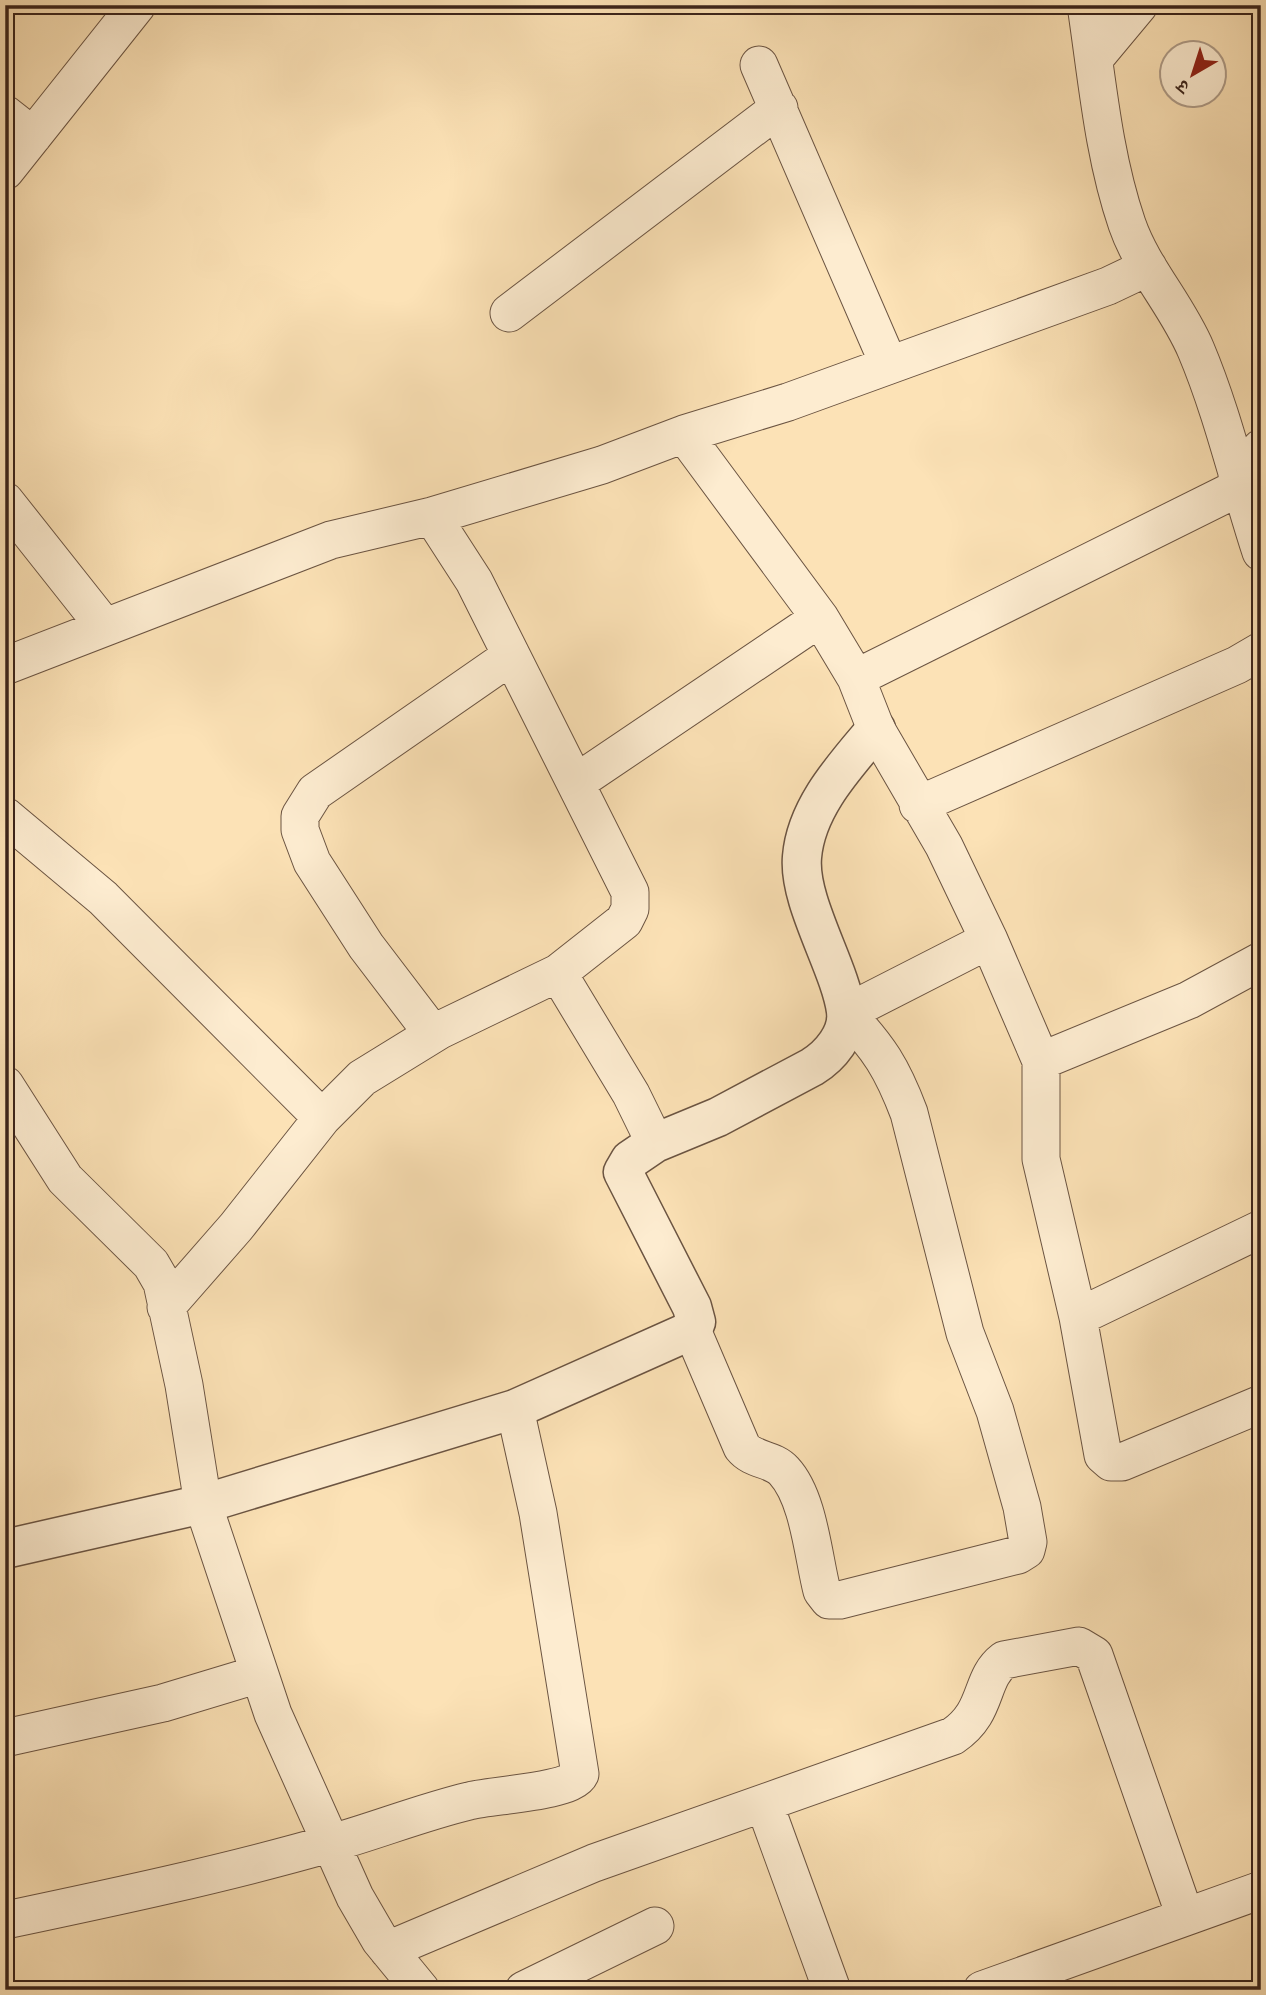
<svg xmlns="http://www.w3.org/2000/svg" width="1266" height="1995" font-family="'Old Standard TT','Noto Serif Devanagari',serif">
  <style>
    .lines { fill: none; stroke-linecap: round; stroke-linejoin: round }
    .minor-casing { stroke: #6b5442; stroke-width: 39 }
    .tertiary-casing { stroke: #6b5442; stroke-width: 41 }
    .minor { stroke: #fdecd0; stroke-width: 37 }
    .tertiary { stroke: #fdecd0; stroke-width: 38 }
  </style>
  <rect width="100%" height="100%" fill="#fce2b6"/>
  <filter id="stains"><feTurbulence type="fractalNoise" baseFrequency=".00286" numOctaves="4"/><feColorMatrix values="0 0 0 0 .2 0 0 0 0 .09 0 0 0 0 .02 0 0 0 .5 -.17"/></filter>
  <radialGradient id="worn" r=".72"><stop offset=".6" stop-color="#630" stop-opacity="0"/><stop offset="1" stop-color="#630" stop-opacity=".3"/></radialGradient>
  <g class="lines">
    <defs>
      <path id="minor" d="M1086,5C1097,78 1103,154 1127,224C1143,270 1177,305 1196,350C1223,414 1239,485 1261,552
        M1094,59L1139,5
        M759,65L889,365
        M5,114L33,136
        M5,171L137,5
        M509,313L779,108
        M684,434L820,618L856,678L876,729L944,846L989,940L1041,1061V1159L1078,1317L1103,1455L1111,1462H1122L1261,1404
        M1237,475L1261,448
        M5,501L104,626
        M5,666L331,540L432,516L602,465L684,434L788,402L1108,286L1148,267
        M856,678L1240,487
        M577,782L820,618
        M918,805L1237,665L1261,651
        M5,816L103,898L322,1118
        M558,973L631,1094L655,1143
        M433,1034L366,946L312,862L300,830V816L315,792L511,656
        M1041,1061L1189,1000L1261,961
        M5,1085L65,1179L151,1264L162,1283L184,1385L203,1504L273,1714L355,1897L380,1940L421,1990
        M166,1307L236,1227L322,1118L362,1078L440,1030L558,973L624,921L630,909V892L474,581L432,516
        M1078,1317L1261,1229
        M692,1330L742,1447C753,1461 772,1458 784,1471C809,1498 813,1556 822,1591L829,1600H840L1018,1555L1026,1550L1028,1542L1022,1507L995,1411L965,1333L909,1113C892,1068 879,1048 846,1013L989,940
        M5,1738L163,1703L259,1674
        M764,1803L832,1990
        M6,1920C115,1897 224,1874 332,1843C378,1830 423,1812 469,1801C491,1795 572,1792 580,1774L538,1513L515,1409
        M388,1950L594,1863L953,1736C989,1712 979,1679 1004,1660L1079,1646L1094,1655L1185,1916
        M524,1990L655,1926
        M982,1990L1261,1890"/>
      <path id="tertiary" d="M5,1549L203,1504L515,1409L692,1330L696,1322L692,1307L623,1172L630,1160L655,1143L718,1117L812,1067C830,1056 849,1034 846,1011C840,967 798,902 802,857C806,807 845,766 876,729"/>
    </defs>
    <use href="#minor" class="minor-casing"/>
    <use href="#tertiary" class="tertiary-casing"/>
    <use href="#minor" class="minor"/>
    <use href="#tertiary" class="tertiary"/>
  </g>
  <rect width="1266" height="1995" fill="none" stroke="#fce2b6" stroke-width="28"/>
  <rect x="7" y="7" width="1252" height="1981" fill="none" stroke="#3b241b" stroke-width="3.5"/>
  <rect x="14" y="14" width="1238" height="1967" fill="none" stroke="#3b241b" stroke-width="2"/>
  <g transform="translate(1193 74) rotate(219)"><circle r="33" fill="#fdecd0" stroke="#af9c88" stroke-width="2"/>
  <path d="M0-5L12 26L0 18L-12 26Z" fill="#8f2418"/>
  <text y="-10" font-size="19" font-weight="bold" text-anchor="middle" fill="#3b241b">उ</text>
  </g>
  <rect width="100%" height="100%" filter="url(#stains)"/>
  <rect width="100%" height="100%" fill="url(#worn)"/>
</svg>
